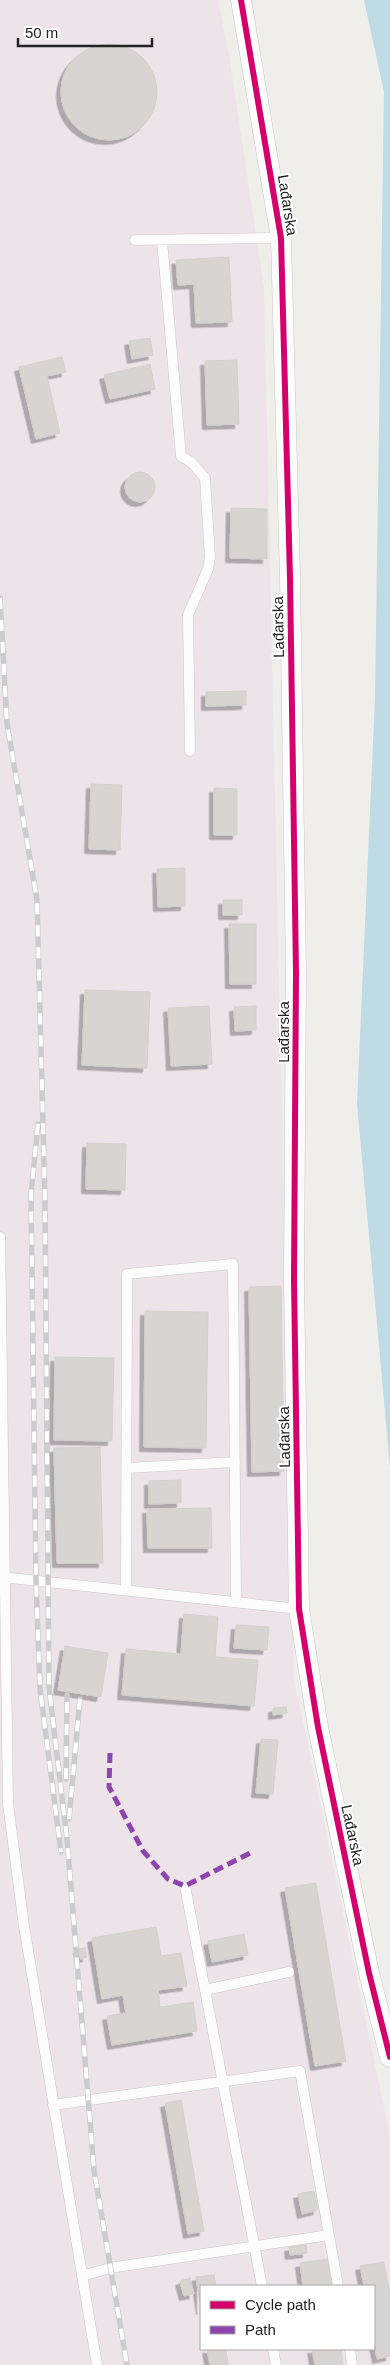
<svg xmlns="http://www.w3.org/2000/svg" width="390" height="2365" font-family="Helvetica,sans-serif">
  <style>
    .industrial { fill: #ede4e9; fill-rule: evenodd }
    .water { fill: #bfdbe3 }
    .building { fill: #d7d4d2; stroke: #d3d0cc; filter: url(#shadow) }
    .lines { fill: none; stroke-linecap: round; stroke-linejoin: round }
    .lane-casing { stroke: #c9c8c7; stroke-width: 11 }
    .street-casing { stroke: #c9c8c7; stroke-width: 21 }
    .lane { stroke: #fdfcfc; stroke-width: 10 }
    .street { stroke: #fdfcfc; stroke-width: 20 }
    .rail-casing { stroke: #ccc; stroke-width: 5.5 }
    .rail { stroke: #fff; stroke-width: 4; stroke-dasharray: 11; stroke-linecap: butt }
    .quiet { stroke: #8e44ad; stroke-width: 5; stroke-dasharray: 10 5; stroke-linecap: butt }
    .cycleway-casing { stroke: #fff; stroke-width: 9 }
    .cycleway { stroke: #d6006c; stroke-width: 6 }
    .labels { text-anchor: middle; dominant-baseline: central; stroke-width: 4; stroke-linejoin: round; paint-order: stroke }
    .street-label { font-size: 15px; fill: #222; stroke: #fff }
  </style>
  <defs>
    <filter id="shadow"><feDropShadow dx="-4.5" dy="4.5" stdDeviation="0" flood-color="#0004"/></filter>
  </defs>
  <rect width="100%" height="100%" fill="#f0eeeb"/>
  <path class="industrial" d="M0,0H218L229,55L264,287L294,1679L390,2136V2365H0ZM201,2286H374V2349H201Z"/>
  <path class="water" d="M364,0H390V1467L357,1104L375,698L384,92Z"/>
  <path class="building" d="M61 92a48 48 0 1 1 96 0a48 48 0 1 1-96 0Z
    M229,257L232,322L196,323L194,284L178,285L176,260Z
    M150,338L153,355L132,359L129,341Z
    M62,357L66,372L47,376L60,433L36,439L19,367Z
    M237,360L239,424L207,425L205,361Z
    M150,364L155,389L110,399L104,375Z
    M125 487a15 15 0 1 1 30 0a15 15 0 1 1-30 0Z
    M231,508L267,509V559L230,558Z
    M246,691V705L206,706V692Z
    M91,784L122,785L120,850L89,849Z
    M214,788L237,789V835H214Z
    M185,868V906L158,907L157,869Z
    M223,900H242V915H223Z
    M229,924H256V984H230Z
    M85,990L150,992L147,1068L82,1065Z
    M209,1006L212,1064L171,1066L168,1008Z
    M256,1006V1030L235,1031L234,1007Z
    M87,1143L126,1144L125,1190L86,1189Z
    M281,1286L284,1471L252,1472L249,1287Z
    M145,1311L208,1312L206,1448L144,1447Z
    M55,1357L114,1358L112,1441L54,1440Z
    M100,1447L103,1563H57L54,1448Z
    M181,1480V1503L149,1504V1481Z
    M211,1508L212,1548H148L147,1509Z
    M184,1614L218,1617L215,1657L258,1660L254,1706L122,1695L126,1649L181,1654Z
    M236,1625L269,1627L267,1650L234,1648Z
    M65,1646L108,1653L101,1697L58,1690Z
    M286,1707L287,1713L273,1715V1708Z
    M261,1739L278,1740L273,1794L256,1793Z
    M316,1883L346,2061L315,2066L285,1888Z
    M156,1927L161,1956L181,1953L187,1986L158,1990L160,2007L193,2002L197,2031L112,2045L107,2016L126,2013L123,1995L102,1999L92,1938Z
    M244,1934L248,1955L212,1962L208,1941Z
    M85,1948L87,1957L80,1959L78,1949Z
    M181,2100L204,2231L188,2234L165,2103Z
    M314,2191L318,2210L302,2214L298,2194Z
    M306,2245L307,2253L290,2255L289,2247Z
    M328,2259L332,2286H303L300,2263Z
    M384,2262L390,2294V2356L377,2359L374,2343V2286H364L360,2266Z
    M214,2275L216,2286H201V2310L196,2277Z
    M190,2278L194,2294L184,2296L180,2281Z
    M207,2349H226L228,2365H210Z
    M312,2349H341L343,2365H315Z"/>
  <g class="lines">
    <defs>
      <path id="lane" d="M135,240L281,238
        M162,240L181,456L191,462L205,478L210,557L208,569L188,615L190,751
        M0,1237L8,1804L24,1926L97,2365
        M127,1468L235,1462
        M1,1577L299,1609
        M126,1590L127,1274L233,1264L236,1602
        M185,1886L262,2286
        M205,1990L289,1972
        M53,2105L300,2071L338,2286
        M82,2276L110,2268L329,2235
        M273,2349L276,2365
        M350,2349L352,2365"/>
      <path id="street" d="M241,0L281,238L290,578L296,972L294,1280L299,1609L318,1727L369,1973L390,2057"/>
    </defs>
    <use href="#lane" class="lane-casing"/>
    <use href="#street" class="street-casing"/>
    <use href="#lane" class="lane"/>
    <use href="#street" class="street"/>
    <defs>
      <path id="rail" d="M0,598L7,724L37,900L45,1201L49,1687L67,1839L94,2170L127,2365
        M38,1124L31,1194L36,1581L40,1689L61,1852
        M66,1779L67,1695
        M69,1819L80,1699"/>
    </defs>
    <use href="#rail" class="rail-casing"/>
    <use href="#rail" class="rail"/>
    <path class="quiet" d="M110,1753L109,1787L143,1851L168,1879L185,1886L254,1851"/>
    <defs>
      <path id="cycleway" d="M241,0L281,238L290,578L296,972L294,1280L299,1609L318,1727L369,1973L390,2057"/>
    </defs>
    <use href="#cycleway" class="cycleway-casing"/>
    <use href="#cycleway" class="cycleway"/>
  </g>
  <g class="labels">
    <g class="street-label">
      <text transform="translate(288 205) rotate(81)">Lađarska</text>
      <text transform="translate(278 627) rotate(-91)">Lađarska</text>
      <text transform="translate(283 1032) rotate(-90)">Lađarska</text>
      <text transform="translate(284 1437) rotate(-91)">Lađarska</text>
      <text transform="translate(353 1835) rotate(78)">Lađarska</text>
    </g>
  </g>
  <rect x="200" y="2285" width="175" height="65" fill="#ffffff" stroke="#a7a7a7"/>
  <rect x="210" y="2301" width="25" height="8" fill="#d6006c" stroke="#a7a7a7"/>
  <text x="245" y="2310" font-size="15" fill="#222222">Cycle path</text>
  <rect x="210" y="2326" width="25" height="8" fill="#8e44ad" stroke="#a7a7a7"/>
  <text x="245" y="2335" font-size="15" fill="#222222">Path</text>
  <path d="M18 38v8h134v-8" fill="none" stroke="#222222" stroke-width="2.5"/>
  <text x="25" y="38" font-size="15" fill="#222222" stroke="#ffffff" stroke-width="4" paint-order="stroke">50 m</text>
</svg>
